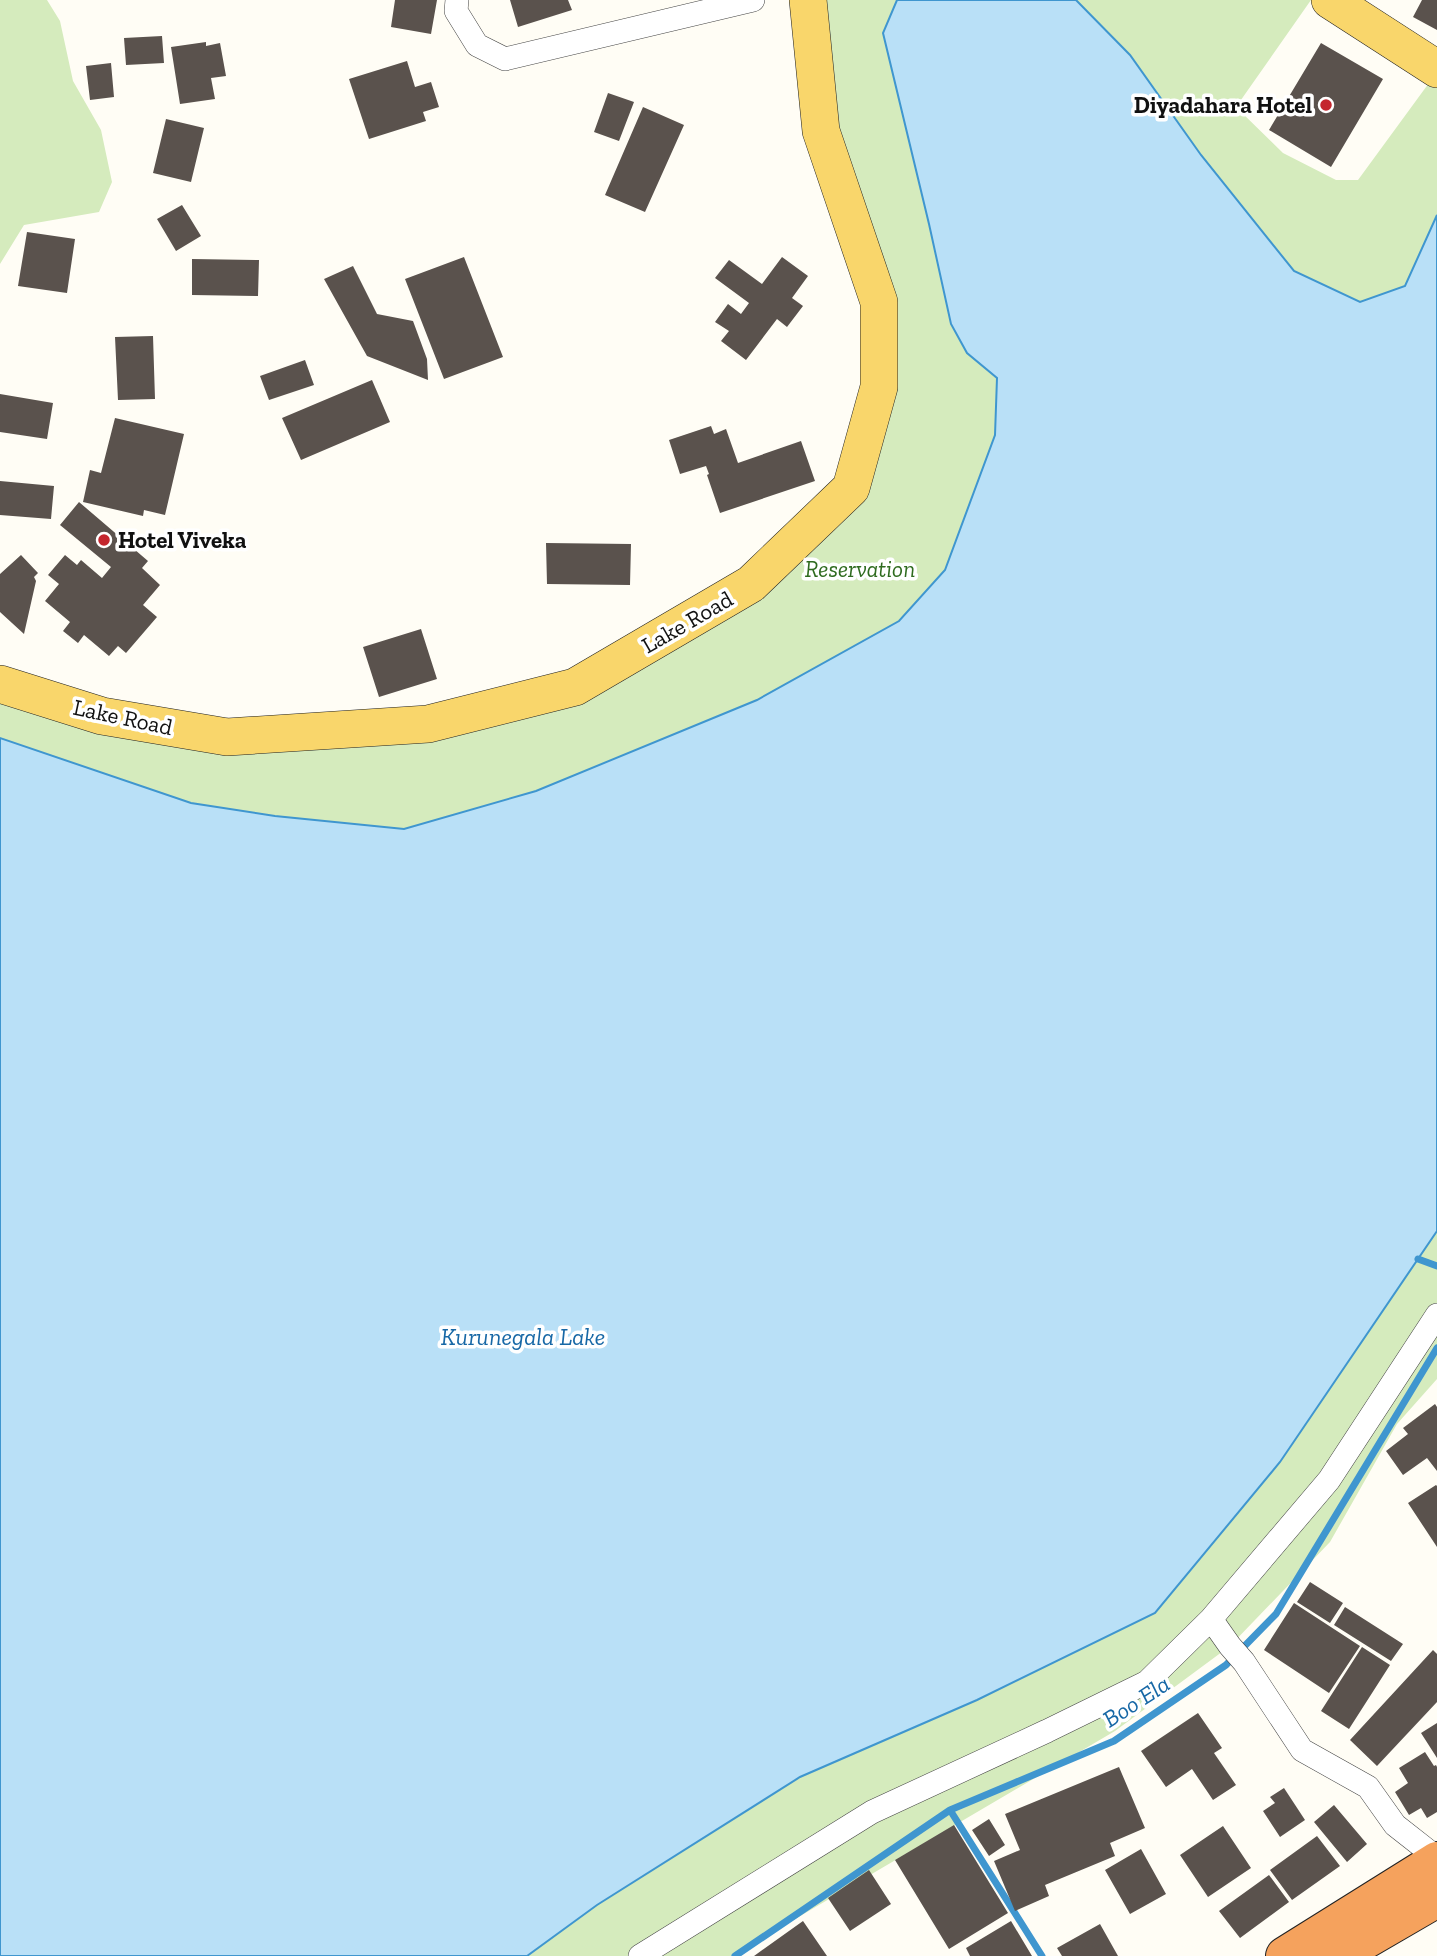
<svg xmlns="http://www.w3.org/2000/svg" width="1437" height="1956" font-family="'Zilla Slab',serif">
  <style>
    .green { fill: #d5ebbd }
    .water { fill: #b9e0f7; stroke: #3f96cf; stroke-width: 2 }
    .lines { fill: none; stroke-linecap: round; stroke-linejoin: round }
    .stream { stroke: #3f96cf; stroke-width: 7 }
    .building { fill: #5a524d }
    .street-casing { stroke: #444; stroke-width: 24 }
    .primary-casing { stroke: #222; stroke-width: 38 }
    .highway-casing { stroke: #222; stroke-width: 40 }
    .street { stroke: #fff; stroke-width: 23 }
    .primary { stroke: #f9d66b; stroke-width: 37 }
    .highway { stroke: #f5a25d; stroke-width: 38 }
    .poi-dot { fill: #c4262e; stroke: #fff; stroke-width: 2.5 }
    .labels { text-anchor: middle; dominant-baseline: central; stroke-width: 7; stroke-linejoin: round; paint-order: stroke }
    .poi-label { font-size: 23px; font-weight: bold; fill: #111; stroke: #fff; text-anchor: end }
    .park-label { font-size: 23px; font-style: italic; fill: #2f6b1f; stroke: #fff }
    .street-label { font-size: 23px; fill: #111; stroke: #fff }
    .water-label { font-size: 24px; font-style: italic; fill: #1768a6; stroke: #fff }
  </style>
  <rect width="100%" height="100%" fill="#fffdf5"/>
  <path class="green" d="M0,0H47L60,21L73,81L101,130L112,182L99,212L24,225L0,264Z
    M808,0H897L883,34L929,224L951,324L967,353L997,378L995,435L945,570L899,621L757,700L536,791L404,829L275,816L191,803L0,738V684L227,737L575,687L751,584L851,488L879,387Z
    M1076,0H1311L1236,107L1283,153L1336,180H1358L1437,72V215L1405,287L1360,302L1294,271L1201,155L1130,55Z
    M1437,1231V1379L1397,1424L1330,1542L1230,1646L1115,1731L732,1956H527L597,1905L800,1777L977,1700L1280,1462Z"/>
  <path class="water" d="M897,0H1076L1130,55L1201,155L1294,271L1360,302L1405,286L1437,215V1231L1280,1462L1155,1613L977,1700L800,1777L597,1905L527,1956H0V738L191,803L275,816L404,829L536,791L757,700L899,621L945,570L995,435L997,378L967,353L951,324L929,224L883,33Z"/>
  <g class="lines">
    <path class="stream" d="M1418,1259L1437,1266
      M950,1810L1042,1956
      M735,1956L950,1810L1114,1741L1226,1665L1276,1614L1437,1348"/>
  </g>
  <path class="building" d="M395,0H437L431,34L391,27Z
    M510,0H568L572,10L518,27Z
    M1422,0H1437V30L1413,17Z
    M162,36L164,63L126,65L124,38Z
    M206,42V46L220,43L226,76L211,78L215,99L180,104L171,47Z
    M1321,43L1383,79L1331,167L1269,130Z
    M407,61L415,87L431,82L439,107L423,112L426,121L369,139L349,79Z
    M111,63L114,97L90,100L86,66Z
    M608,93L634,102L619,141L594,132Z
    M643,107L684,125L645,212L605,195Z
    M166,119L204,128L191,182L153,173Z
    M182,205L201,236L176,251L157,219Z
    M27,232L75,239L67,293L18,286Z
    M464,257L503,357L444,379L405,279Z
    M782,257L808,276L792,298L803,306L787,327L777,319L746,360L721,341L729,331L715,322L728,304L741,314L749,303L715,278L729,260L762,284Z
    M192,259L259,260L258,296L192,295Z
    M353,266L377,314L413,321L427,359L428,380L367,356L324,279Z
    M153,336L155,399L118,400L115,337Z
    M305,360L314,385L269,400L260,376Z
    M372,380L390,422L301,460L282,418Z
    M0,394L53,403L47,439L0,432Z
    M115,418L184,434L165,515L144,510L143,516L83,502L90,470L101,473Z
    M711,426L714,434L726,429L738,463L801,441L815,481L720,513L707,475L709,474L706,466L680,474L669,440Z
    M0,481L54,486L51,519L0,515Z
    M79,502L148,561L142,568L160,585L143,605L157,617L126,653L118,646L109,656L84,635L78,643L63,631L70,622L45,601L59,584L48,575L65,555L77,565L81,560L102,578L111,567L60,525Z
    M546,543L631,544L630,585L547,584Z
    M21,555L38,573L34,577L36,581L24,634L0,612V574Z
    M421,629L437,679L379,697L363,647Z
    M1435,1404L1437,1407V1471L1427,1458L1403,1475L1386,1451L1408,1434L1403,1428Z
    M1436,1485L1437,1486V1547L1408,1503Z
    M1310,1582L1343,1603L1330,1623L1297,1602Z
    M1294,1603L1360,1646L1329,1693L1264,1650Z
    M1345,1607L1403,1644L1391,1661L1334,1625Z
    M1362,1647L1390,1665L1349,1729L1321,1711Z
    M1433,1650L1437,1654V1702L1377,1766L1350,1740Z
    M1198,1713L1222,1748L1214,1753L1236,1785L1213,1800L1192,1769L1166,1787L1141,1751Z
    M1437,1723V1758L1421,1733Z
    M1425,1752L1434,1766L1436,1765L1437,1767V1812L1427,1818L1421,1808L1409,1815L1395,1792L1408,1783L1399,1768Z
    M1119,1767L1145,1828L1110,1843L1115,1856L1045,1885L1049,1896L1015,1911L994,1861L1020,1850L1005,1814Z
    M1284,1788L1305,1820L1280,1837L1263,1811L1275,1803L1270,1797Z
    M1334,1805L1367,1844L1347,1862L1314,1822Z
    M989,1819L1005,1845L989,1856L972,1830Z
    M954,1825L1008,1913L949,1949L895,1860Z
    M1223,1826L1251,1868L1208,1897L1180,1855Z
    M1317,1836L1340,1866L1292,1900L1270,1870Z
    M1141,1849L1166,1894L1130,1914L1105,1870Z
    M869,1870L891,1904L850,1931L828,1898Z
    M1269,1875L1289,1902L1240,1938L1219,1911Z
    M803,1921L827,1956H754Z
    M1011,1921L1032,1956H970L966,1948Z
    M1100,1924L1118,1956H1062L1057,1948Z"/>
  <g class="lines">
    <defs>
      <path id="street" d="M457,0L456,11L477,45L505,59L753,0
        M1211,1619L1230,1646L1244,1662L1302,1750L1368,1787L1395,1825L1437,1858
        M640,1956L872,1812L1047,1731L1147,1682L1211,1619L1329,1480L1437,1315"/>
      <path id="primary" d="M1330,0L1437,69
        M0,684L102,716L227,737L428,724L575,687L751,584L851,488L879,387V302L821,131L808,0"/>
      <path id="highway" d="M1285,1956L1437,1861
        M1337,1956L1437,1898"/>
    </defs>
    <use href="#street" class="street-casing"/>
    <use href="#primary" class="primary-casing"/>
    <use href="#highway" class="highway-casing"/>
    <use href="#street" class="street"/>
    <use href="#primary" class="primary"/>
    <use href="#highway" class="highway"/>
  </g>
  <g class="poi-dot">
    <circle cx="1326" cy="105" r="7"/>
    <circle cx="104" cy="540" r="7"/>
  </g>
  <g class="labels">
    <g class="poi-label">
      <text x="1312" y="105">Diyadahara Hotel</text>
      <text x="118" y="540" text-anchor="start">Hotel Viveka</text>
    </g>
    <g class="park-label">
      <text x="860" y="569">Reservation</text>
    </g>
    <g class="street-label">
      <text transform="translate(687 622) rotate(-30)">Lake Road</text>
      <text transform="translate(123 717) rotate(12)">Lake Road</text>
    </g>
    <g class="water-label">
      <text x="523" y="1336">Kurunegala Lake</text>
      <text transform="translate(1136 1701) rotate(-33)">Boo Ela</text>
    </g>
  </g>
</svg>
